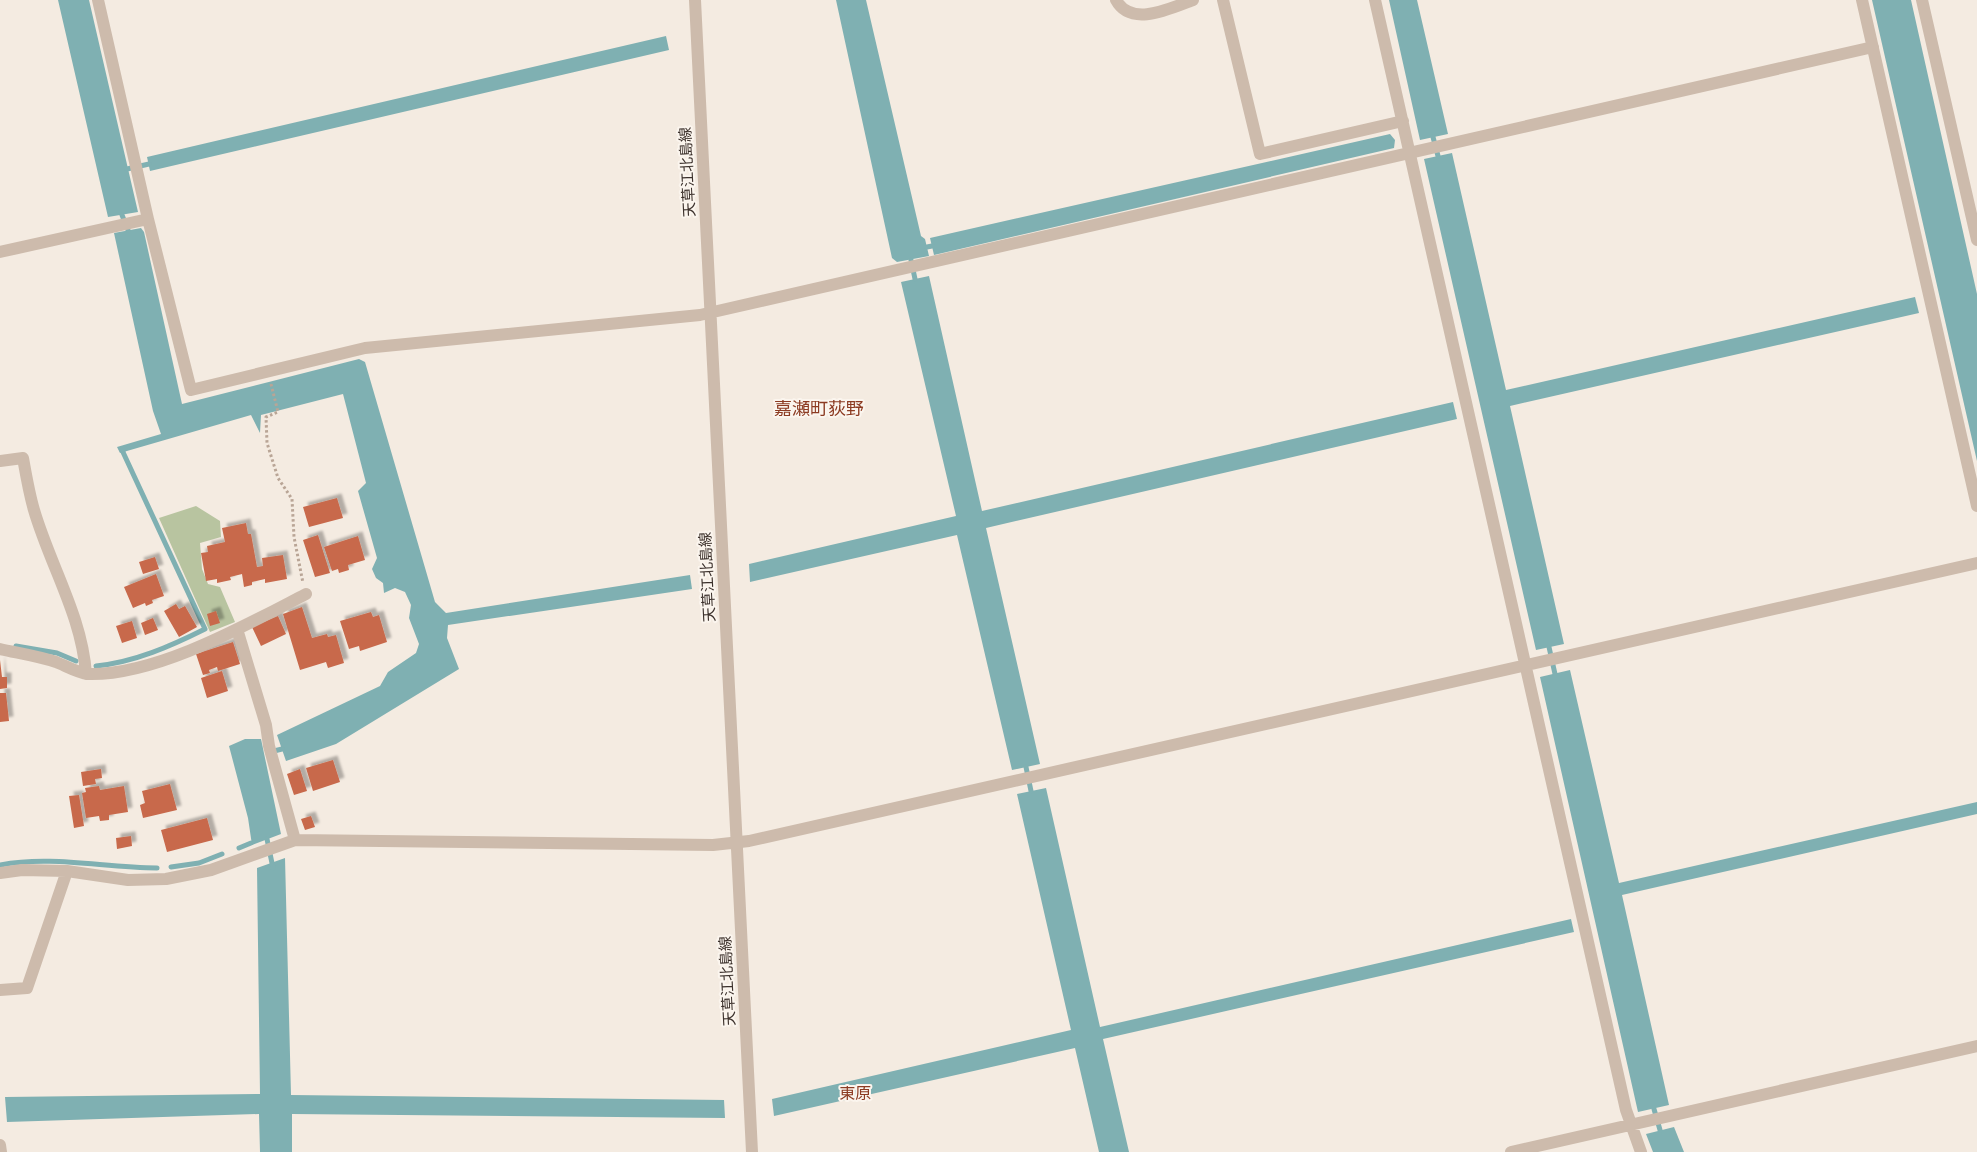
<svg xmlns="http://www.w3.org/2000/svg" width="1977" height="1152" font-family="'PT Sans Narrow','Noto Sans JP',sans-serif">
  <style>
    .green { fill: #b8c4a0 }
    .water { fill: #7fb0b2 }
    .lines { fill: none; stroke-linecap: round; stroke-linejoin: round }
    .stream { stroke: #7fb0b2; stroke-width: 5 }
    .building { fill: #c8694b; filter: url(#shadow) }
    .path { stroke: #b9a596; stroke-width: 3; stroke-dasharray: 2.5 2.5; stroke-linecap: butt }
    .minor { stroke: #cdbbac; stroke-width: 12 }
    .labels { text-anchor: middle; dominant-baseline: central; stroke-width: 4; stroke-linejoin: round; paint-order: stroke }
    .street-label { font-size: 15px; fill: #3b302b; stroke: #fbf5ee }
    .neighbourhood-label { font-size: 16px; fill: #8c3b22; stroke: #fbf5ee }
    .quarter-label { font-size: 18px; fill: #8c3b22; stroke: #fbf5ee }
  </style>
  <defs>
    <filter id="shadow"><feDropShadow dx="4.5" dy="-4.5" stdDeviation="1" flood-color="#0004"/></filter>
  </defs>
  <rect width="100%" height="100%" fill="#f4ebe1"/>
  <path class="green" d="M196,506L220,521L221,537L200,543L202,569L208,584L220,587L235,622L210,632L159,518Z"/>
  <path class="water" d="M58,0H89L138,212L108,217Z
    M836,0H866L921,236L925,239L929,256L897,262L892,258Z
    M1389,0H1417L1448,134L1420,140Z
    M1872,0H1911L1977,294V461Z
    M666,36L669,50L150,171L147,157Z
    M1390,134L1395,140L1394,148L934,255L930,238Z
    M1452,153L1506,390L1915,297L1919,313L1510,406L1564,644L1536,650L1424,159Z
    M141,228L144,232L182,404L359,359L365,362L435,602L446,613L690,575L692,589L448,625L447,638L459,669L336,744L286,761L277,735L380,686L388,672L416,653L419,644L409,618L411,605L405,592L395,588L384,593L383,583L376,578L372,569L377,558L358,491L366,483L343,394L261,415L260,433L251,415L120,453L117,447L161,434L153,411L114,233Z
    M929,276L982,511L1453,402L1457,419L986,528L1040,764L1012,770L957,535L750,582L749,564L956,516L901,282Z
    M1570,670L1619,883L1977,802V814L1622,895L1669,1105L1638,1112L1540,677Z
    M245,739H261L281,834L252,845L248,818L229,746Z
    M1046,788L1100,1027L1571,919L1574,932L1103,1039L1129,1152H1099L1075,1048L774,1116L772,1099L1071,1030L1017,794Z
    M285,858L291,1095L724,1100L725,1118L292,1114V1152H260L259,1114L7,1122L5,1097L260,1094L257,868Z
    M1674,1127L1684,1152H1653L1646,1134Z"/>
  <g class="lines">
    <path class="stream" d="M1433,137L1438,156
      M127,169L149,164
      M122,215L128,230
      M927,247L932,246
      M911,260L915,279
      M16,646L57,653L76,661
      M1549,647L1555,674
      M96,666C135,662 171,646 205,629L122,450L125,449
      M270,752L282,749
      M1026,767L1031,791
      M267,839L273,868
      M239,848L251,843
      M0,865C52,855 104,868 157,868
      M171,867L199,863L222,854
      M1654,1109L1660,1130"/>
  </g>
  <path class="building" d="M337,498L343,518L309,527L303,507Z
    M246,523L248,534H251L257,567L263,566L262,558L283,555L287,579L265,583V579L252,582V585L244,587L242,574L230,577L231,580L217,583V579L206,581L201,553L208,552L207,546L225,542L222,528Z
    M318,535L330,573L315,577L303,540Z
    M358,536L365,560L348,565L349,570L339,573L338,569L332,571L324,547Z
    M155,557L159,569L143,574L139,562Z
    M156,574L164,596L152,600L153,603L146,606L145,603L133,608L124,587Z
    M176,604L179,609L185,606L197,627L179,637L164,611Z
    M302,607L312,638L327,634L328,637L336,635L344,663L328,668L326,662L300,670L283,614Z
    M216,611L220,623L210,626L207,614Z
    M371,612L373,617L379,615L387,642L360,651L359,646L349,649L340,621Z
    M278,616L286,634L261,646L252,627Z
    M153,618L158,630L145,635L141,623Z
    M132,621L137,638L122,643L116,626Z
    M233,642L240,664L218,671L217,667L209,670L210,673L203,675L196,654Z
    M0,660L2,677H7V688L0,689Z
    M222,671L228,691L207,698L201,678Z
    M0,693H6L9,721L0,722Z
    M333,760L340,782L313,791L306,768Z
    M101,769L102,778L95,779L96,784L83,786L81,772Z
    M300,769L307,791L294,795L287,774Z
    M170,784L177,810L143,818L140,805L145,803L142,791Z
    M99,786L100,790L124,786L128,812L109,815V820L100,821L99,816L86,818L82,793L86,792L85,788Z
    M79,795L84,826L74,828L69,796Z
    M311,816L315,827L305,830L301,819Z
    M207,818L213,840L167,852L161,830Z
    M131,836L132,846L117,849L116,838Z"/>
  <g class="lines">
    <path class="path" d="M271,384L278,412L266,417L267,443L278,478L292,499L294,537L303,583"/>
    <path class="minor" d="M98,0L148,219L191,390L365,348L700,315L1873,47
      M695,0L752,1152
      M1116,0C1131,28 1171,8 1193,0
      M1223,0L1260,154L1403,121
      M1375,0L1626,1110L1641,1152
      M1862,0L1977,506
      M1922,0L1977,240
      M0,252L148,219
      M0,461L23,458C26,475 29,493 34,510C50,565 82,616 86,674
      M237,629L266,725L269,746L295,840
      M0,649C18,653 38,656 56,662C66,666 78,673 88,674C156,676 246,625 306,594
      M0,873L22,870L67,871L128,880L166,879L211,870L295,840L713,845L749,841L1977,563
      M0,990L27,988L67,871
      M0,1145L1,1152
      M1511,1152L1977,1046"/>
  </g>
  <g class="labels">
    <g class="street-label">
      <text transform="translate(687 172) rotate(-93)">天草江北島線</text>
      <text transform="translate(707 577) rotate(-93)">天草江北島線</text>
      <text transform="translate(727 981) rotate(-93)">天草江北島線</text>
    </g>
    <g class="neighbourhood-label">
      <text x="855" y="1093">東原</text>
    </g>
    <g class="quarter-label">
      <text x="819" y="408">嘉瀬町荻野</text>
    </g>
  </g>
</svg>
